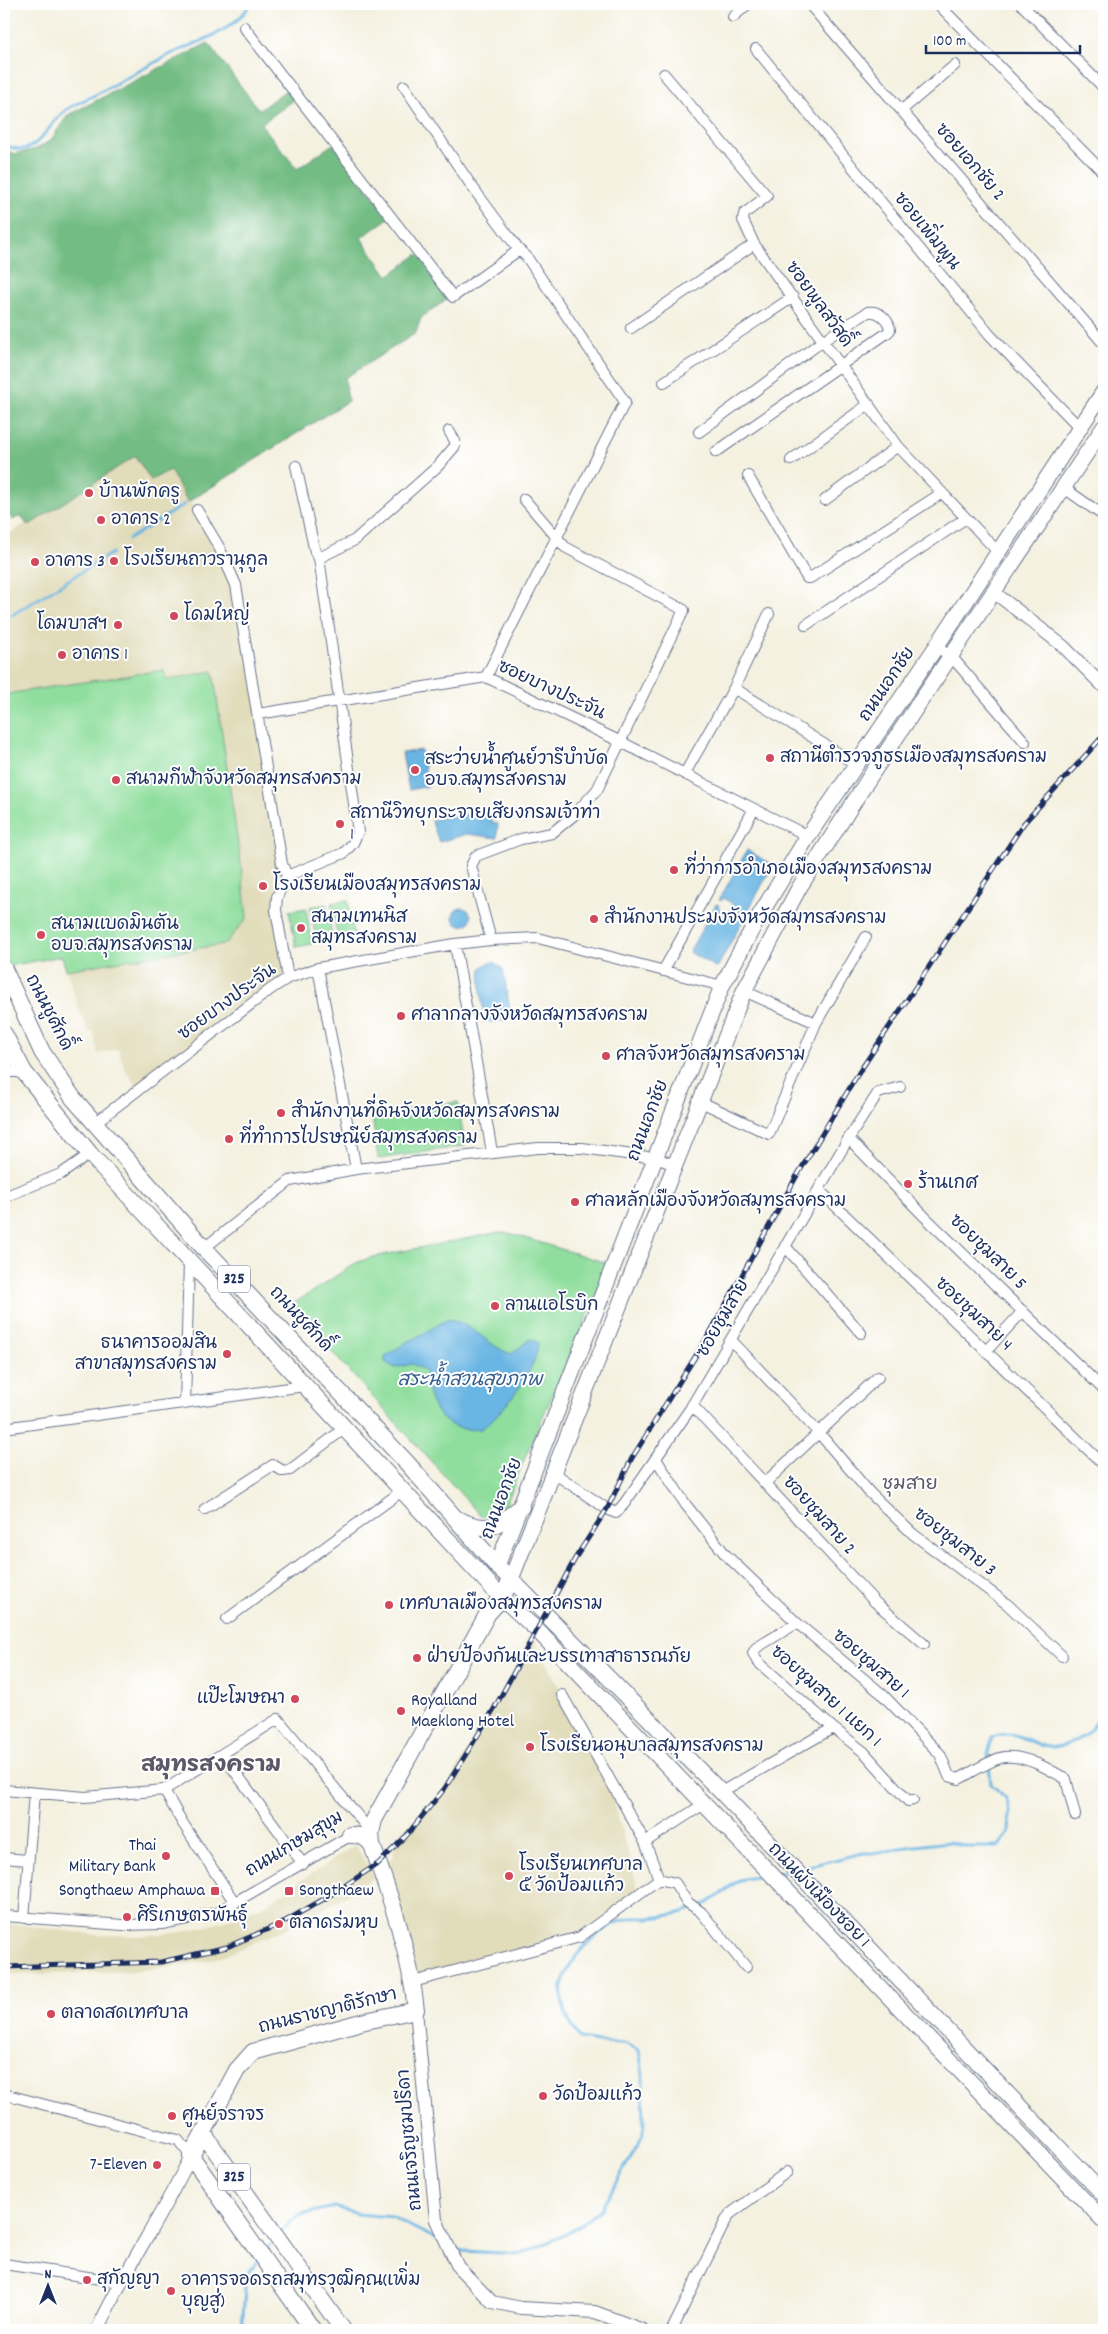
<svg xmlns="http://www.w3.org/2000/svg" width="1108" height="2334" font-family="Dekko,'Playpen Sans Thai',sans-serif">
  <style>
    .built { fill: #e1dcba }
    .green { fill: #8fde9d; stroke: #55867e }
    .forest { fill: #73bd84; stroke: #477671 }
    .water { fill: #69b5e3; stroke: #4272a0 }
    .lines { fill: none; stroke-linecap: round; stroke-linejoin: round }
    .stream { stroke: #69b5e3; stroke-width: 3 }
    .minor-casing { stroke: #67738c; stroke-width: 12 }
    .tertiary-casing { stroke: #67738c; stroke-width: 14 }
    .secondary-casing { stroke: #67738c; stroke-width: 17 }
    .primary-casing { stroke: #67738c; stroke-width: 18 }
    .minor { stroke: #fff; stroke-width: 10 }
    .tertiary { stroke: #fff; stroke-width: 12 }
    .secondary { stroke: #fff; stroke-width: 15 }
    .primary { stroke: #fff; stroke-width: 16 }
    .rail-casing { stroke: #1b2f5e; stroke-width: 5 }
    .rail { stroke: #fff; stroke-width: 3; stroke-dasharray: 9; stroke-linecap: butt }
    .poi-dot { fill: #d1495b; stroke: #fff; stroke-width: 2 }
    .labels { text-anchor: middle; dominant-baseline: central; stroke-width: 4; stroke-linejoin: round; paint-order: stroke }
    .shield { fill: #fff; stroke: #5f6d8e; stroke-width: 1 }
    .shield-label { font-size: 16px; font-weight: bold; fill: #1b2f5e }
    .street-label { font-size: 18px; fill: #1b2f5e; stroke: #fff }
    .poi-label { font-size: 18px; fill: #1b2f5e; stroke: #fff; text-anchor: start }
    .water-label { font-size: 19px; font-style: italic; fill: #365e8d; stroke: #fff }
    .neighbourhood-label { font-size: 19px; fill: #5c5867; stroke: #fff }
    .district-label { font-size: 22px; font-weight: bold; fill: #5c5867; stroke: #fff }
  </style>
  <rect width="100%" height="100%" fill="#fff"/>
  <filter id="ink" filterUnits="userSpaceOnUse"><feTurbulence type="fractalNoise" baseFrequency=".02" numOctaves="2"/><feDisplacementMap in="SourceGraphic" scale="10" xChannelSelector="R" yChannelSelector="G"/><feConvolveMatrix kernelMatrix="1 2 1 2 8 2 1 2 1" color-interpolation-filters="sRGB"/></filter>
  <filter id="wash" filterUnits="userSpaceOnUse"><feTurbulence type="fractalNoise" baseFrequency=".0096" numOctaves="4" result="noise"/><feDisplacementMap in="SourceGraphic" scale="20" xChannelSelector="R" yChannelSelector="G"/><feGaussianBlur stdDeviation="1.12" result="paint"/><feColorMatrix in="noise" values="0 0 0 0 0 0 0 0 0 0 0 0 0 0 0 0 0 1.4 0 .05"/><feComposite in="paint" operator="in"/></filter>
  <g filter="url(#wash)">
    <rect width="100%" height="100%" fill="#f4f1e0"/>
    <path class="built" d="M136,455L151,480L170,470L214,538L236,585L287,876L277,897L288,978L138,1088L125,1069L118,1049L98,1054L93,1031L89,1032L80,1012L66,970L225,944L247,918L241,865L213,672L166,680L164,670L12,693L4,696V537Z
      M533,1637L609,1784L638,1889L580,1937L413,1982L379,1863L394,1858L393,1849L445,1788L494,1709Z
      M355,1845L375,1877L332,1904L281,1931L228,1954L202,1962L138,1971L4,1975V1923L98,1935L142,1936L182,1932L223,1922L266,1904Z"/>
    <path class="green" d="M164,670L167,680L213,671L241,865L247,918L225,944L66,970L62,956L4,967V696L12,693Z
      M348,900L354,936L338,939L331,903Z
      M326,904L333,940L317,943L310,907Z
      M306,908L312,944L296,947L289,911Z
      M458,1102L465,1146L378,1159L372,1115Z
      M495,1233H509L610,1264L526,1455L506,1505L496,1513L484,1516L479,1514L290,1306L356,1263L373,1257Z"/>
    <path class="forest" d="M208,43L259,110L289,88L297,98L261,124L297,169L333,144L390,217L361,238L388,276L418,254L451,296L421,318L416,333L345,378L348,401L188,502L170,470L151,480L135,456L28,526L21,516L12,520L4,504V149L15,154L36,149L50,141L68,115Z"/>
    <path class="water" d="M421,750L428,786L409,790L402,753Z
      M467,814L492,816V823L498,824L497,838L467,834L439,842L431,820Z
      M747,850L773,865L717,968L689,952L716,904L719,905L718,909L728,914L733,904L723,898L721,901L719,900Z
      M453 917a9 9 0 1 1 18 0a9 9 0 1 1-18 0Z
      M494,962L503,969L511,1016L509,1020L490,1022C488,1021 486,1020 485,1017C482,1012 479,975 481,969C484,964 489,963 494,962Z
      M448,1319C473,1323 487,1346 511,1354L531,1339L538,1343C537,1371 503,1413 481,1429C440,1434 427,1404 425,1370L412,1364L395,1368L385,1362V1357L408,1341L412,1340Z"/>
    <g class="lines">
      <path class="stream" d="M4,143C34,165 47,124 66,110C75,104 87,99 97,94C121,81 146,67 171,54C188,46 207,40 223,30C233,24 245,14 250,4
        M129,539L185,504
        M12,615L112,553
        M801,1868L863,1853H880L899,1848L949,1842L970,1847H998L1009,1833L1010,1812L1006,1798L991,1784L988,1755L992,1737C1015,1729 1022,1739 1043,1746C1058,1750 1080,1741 1090,1730C1097,1724 1100,1711 1104,1702
        M776,1873L790,1870
        M697,1907L708,1903L739,1880L765,1875
        M281,2233L290,2222L303,2214L334,2207L357,2214L392,2217L442,2242
        M453,2247L462,2251L522,2254L571,2232L601,2209L644,2134L643,2075L639,2050L624,2043L598,2042L581,2039C571,2026 564,2015 562,1998C557,1966 599,1925 628,1919C634,1917 641,1918 647,1918C663,1917 677,1915 692,1909
        M265,2252L274,2241
        M4,2327L7,2330
        M242,2330L246,2275L258,2260"/>
    </g>
  </g>
  <g filter="url(#ink)">
    <g class="lines">
      <defs>
        <path id="minor" d="M809,4L1104,344
          M938,4L1104,173
          M1021,4L1104,88
          M733,17L748,4
          M244,27L453,297L519,250
          M756,49L990,335L1080,428
          M664,74L767,196L744,214L743,220L754,244L898,446L999,553
          M404,86L473,188L519,250L526,256L625,402L486,677
          M902,110L955,65
          M631,328L754,244
          M664,382L793,297
          M699,432L824,340L868,312C878,310 889,319 890,330L887,333L716,452
          M791,460L869,404
          M748,476L807,578H810L942,493
          M1064,488L1104,516
          M825,500L898,446
          M197,510L219,547L236,585L282,864L287,876
          M319,558L355,540L438,466L455,446V441L449,431
          M806,625L966,518
          M936,647L951,656L1025,742
          M734,688L857,765
          M258,714L486,677L619,741L808,836
          M685,773L734,688L769,614
          M491,940L471,866L476,856L521,839L552,833L574,815L597,790L684,610L565,547L524,499
          M455,944L492,1152
          M318,968L356,1169
          M663,971L754,809
          M288,978L276,910L277,897L287,876L344,853L353,843L358,832L319,558L315,552L296,466
          M744,991L816,1023
          M4,1072H24
          M699,1101L769,1134L816,1023L866,937
          M96,1122L271,989L288,978L318,968L455,944L491,940L538,938L722,986
          M849,1139L925,1217L1104,1390
          M819,1190L1104,1465
          M4,1197L61,1174L90,1154
          M785,1246L861,1333
          M204,1248L290,1181L356,1169L538,1148H582L655,1158L676,1165
          M731,1340L819,1433L869,1492L913,1534L1007,1604L1062,1656
          M987,1350L1023,1311
          M185,1404L189,1261
          M692,1405L875,1602L924,1644
          M4,1428L304,1386
          M656,1459L686,1505L725,1554L797,1623L882,1694L940,1754L949,1776L959,1779C971,1773 993,1758 1005,1757C1025,1755 1049,1769 1066,1779L1075,1815
          M554,1473L607,1509L616,1513L624,1504L690,1409L847,1141L878,1093L900,1087
          M766,1482L878,1377
          M205,1509L273,1465L283,1471L290,1470L345,1428
          M227,1619L402,1491
          M797,1623L756,1648L753,1653L757,1661L833,1728L864,1752L908,1801L913,1800
          M562,1695L645,1842L659,1879
          M222,1754L303,1864
          M4,1790L85,1797L164,1790L278,1719L366,1826
          M164,1790L182,1822L235,1903
          M721,1792L833,1728
          M645,1842L704,1804
          M4,1858L28,1860
          M4,1916L123,1925L162,1924L216,1913L355,1833
          M24,1918L34,1793
          M413,1982L580,1937L659,1879L675,1883L687,1902L701,1912L746,1967
          M4,2094L178,2140L191,2156
          M4,2264L120,2282
          M672,2330L725,2222L730,2214L787,2172"/>
        <path id="tertiary" d="M995,593L1063,646L1104,687
          M416,2010L436,2220L458,2267L492,2302L521,2308L595,2312L643,2330
          M97,2330C125,2270 162,2215 191,2156"/>
        <path id="secondary" d="M1104,427L873,772L799,888L744,991L511,1579L721,1792L1104,2195
          M497,1566L722,986L758,918L808,836L936,647L1104,391
          M502,1598L537,1630L1104,2221"/>
        <path id="primary" d="M4,969L42,1052L73,1098L204,1248L408,1464L497,1566L511,1579L502,1598L488,1613L374,1820L371,1833L372,1845C391,1899 410,1953 416,2010L361,2022L253,2052L237,2070L191,2156L313,2330
          M4,1034L24,1072L90,1154L502,1598
          M457,1519C487,1534 496,1527 521,1507
          M350,1835C361,1835 366,1837 372,1845
          M203,2133L343,2330"/>
      </defs>
      <use href="#minor" class="minor-casing"/>
      <use href="#tertiary" class="tertiary-casing"/>
      <use href="#secondary" class="secondary-casing"/>
      <use href="#primary" class="primary-casing"/>
      <use href="#minor" class="minor"/>
      <use href="#tertiary" class="tertiary"/>
      <use href="#secondary" class="secondary"/>
      <use href="#primary" class="primary"/>
      <defs>
        <path id="rail" d="M4,1967L161,1962L227,1947L282,1923L329,1896L379,1863L406,1836L445,1788L494,1709L576,1557L607,1509L632,1458L710,1333L795,1179L858,1074L1024,823L1104,735"/>
      </defs>
      <use href="#rail" class="rail-casing"/>
      <use href="#rail" class="rail"/>
    </g>
  </g>
  <g class="poi-dot">
    <circle cx="89" cy="493" r="5"/>
    <circle cx="101" cy="520" r="5"/>
    <circle cx="114" cy="561" r="5"/>
    <circle cx="35" cy="562" r="5"/>
    <circle cx="174" cy="616" r="5"/>
    <circle cx="118" cy="625" r="5"/>
    <circle cx="62" cy="655" r="5"/>
    <circle cx="770" cy="758" r="5"/>
    <circle cx="415" cy="770" r="5"/>
    <circle cx="116" cy="780" r="5"/>
    <circle cx="340" cy="824" r="5"/>
    <circle cx="674" cy="870" r="5"/>
    <circle cx="263" cy="886" r="5"/>
    <circle cx="594" cy="919" r="5"/>
    <circle cx="301" cy="928" r="5"/>
    <circle cx="41" cy="935" r="5"/>
    <circle cx="401" cy="1016" r="5"/>
    <circle cx="606" cy="1056" r="5"/>
    <circle cx="281" cy="1113" r="5"/>
    <circle cx="229" cy="1139" r="5"/>
    <circle cx="908" cy="1184" r="5"/>
    <circle cx="575" cy="1202" r="5"/>
    <circle cx="495" cy="1306" r="5"/>
    <circle cx="227" cy="1354" r="5"/>
    <circle cx="389" cy="1605" r="5"/>
    <circle cx="417" cy="1658" r="5"/>
    <circle cx="295" cy="1699" r="5"/>
    <circle cx="401" cy="1711" r="5"/>
    <circle cx="530" cy="1747" r="5"/>
    <circle cx="166" cy="1856" r="5"/>
    <circle cx="509" cy="1876" r="5"/>
    <rect x="210" y="1886" width="10" height="10" rx="2.5"/>
    <rect x="284" y="1886" width="10" height="10" rx="2.5"/>
    <circle cx="127" cy="1917" r="5"/>
    <circle cx="279" cy="1924" r="5"/>
    <circle cx="51" cy="2014" r="5"/>
    <circle cx="543" cy="2096" r="5"/>
    <circle cx="172" cy="2116" r="5"/>
    <circle cx="157" cy="2165" r="5"/>
    <circle cx="87" cy="2280" r="5"/>
    <circle cx="171" cy="2291" r="5"/>
  </g>
  <g class="labels">
    <g class="shield">
      <rect x="218" y="1265.5" width="32" height="27" rx="4"/>
      <rect x="218" y="2163.5" width="32" height="27" rx="4"/>
    </g>
    <g class="shield-label">
      <text x="234" y="1279">325</text>
      <text x="234" y="2177">325</text>
    </g>
    <g class="street-label">
      <text transform="translate(969 163) rotate(49)">ซอยเอกชัย 2</text>
      <text transform="translate(926 232) rotate(51)">ซอยเพิ่มพูน</text>
      <text transform="translate(818 305) rotate(54)">ซอยพูลสวัสดิ์</text>
      <text transform="translate(888 685) rotate(-56)">ถนนเอกชัย</text>
      <text transform="translate(551 691) rotate(25)">ซอยบางประจัน</text>
      <text transform="translate(228 1003) rotate(-36)">ซอยบางประจัน</text>
      <text transform="translate(48 1013) rotate(63)">ถนนชูศักดิ์</text>
      <text transform="translate(649 1121) rotate(-69)">ถนนเอกชัย</text>
      <text transform="translate(987 1253) rotate(44)">ซอยชุมสาย 5</text>
      <text transform="translate(973 1315) rotate(43)">ซอยชุมสาย 4</text>
      <text transform="translate(724 1319) rotate(-60)">ซอยชุมสาย</text>
      <text transform="translate(300 1320) rotate(47)">ถนนชูศักดิ์</text>
      <text transform="translate(503 1499) rotate(-69)">ถนนเอกชัย</text>
      <text transform="translate(818 1516) rotate(48)">ซอยชุมสาย 2</text>
      <text transform="translate(954 1543) rotate(38)">ซอยชุมสาย 3</text>
      <text transform="translate(870 1665) rotate(41)">ซอยชุมสาย 1</text>
      <text transform="translate(825 1697) rotate(42)">ซอยชุมสาย 1 แยก 1</text>
      <text transform="translate(295 1845) rotate(-31)">ถนนเกษมสุขุม</text>
      <text transform="translate(818 1896) rotate(46)">ถนนผังเมืองซอย 1</text>
      <text transform="translate(328 2012) rotate(-14)">ถนนราชญาติรักษา</text>
      <text transform="translate(411 2140) rotate(-95)">ถนนเจริญชมปรีดา</text>
    </g>
    <g class="poi-label">
      <text x="99" y="493">บ้านพักครู</text>
      <text x="111" y="520">อาคาร 2</text>
      <text x="124" y="561">โรงเรียนถาวรานุกูล</text>
      <text x="45" y="562">อาคาร 3</text>
      <text x="184" y="616">โดมใหญ่</text>
      <text x="108" y="625" text-anchor="end">โดมบาสฯ</text>
      <text x="72" y="655">อาคาร 1</text>
      <text x="780" y="758">สถานีตำรวจภูธรเมืองสมุทรสงคราม</text>
      <text x="425" y="760">สระว่ายน้ำศูนย์วารีบำบัด<tspan x="425" dy="21">อบจ.สมุทรสงคราม</tspan></text>
      <text x="126" y="780">สนามกีฬาจังหวัดสมุทรสงคราม</text>
      <text x="350" y="814">สถานีวิทยุกระจายเสียงกรมเจ้าท่า<tspan x="350" dy="21">1</tspan></text>
      <text x="684" y="870">ที่ว่าการอำเภอเมืองสมุทรสงคราม</text>
      <text x="273" y="886">โรงเรียนเมืองสมุทรสงคราม</text>
      <text x="311" y="918">สนามเทนนิส<tspan x="311" dy="21">สมุทรสงคราม</tspan></text>
      <text x="604" y="919">สำนักงานประมงจังหวัดสมุทรสงคราม</text>
      <text x="51" y="925">สนามแบดมินตัน<tspan x="51" dy="21">อบจ.สมุทรสงคราม</tspan></text>
      <text x="411" y="1016">ศาลากลางจังหวัดสมุทรสงคราม</text>
      <text x="616" y="1056">ศาลจังหวัดสมุทรสงคราม</text>
      <text x="291" y="1113">สำนักงานที่ดินจังหวัดสมุทรสงคราม</text>
      <text x="239" y="1139">ที่ทำการไปรษณีย์สมุทรสงคราม</text>
      <text x="918" y="1184">ร้านเกศ</text>
      <text x="585" y="1202">ศาลหลักเมืองจังหวัดสมุทรสงคราม</text>
      <text x="505" y="1306">ลานแอโรบิก</text>
      <text x="217" y="1344" text-anchor="end">ธนาคารออมสิน<tspan x="217" dy="21">สาขาสมุทรสงคราม</tspan></text>
      <text x="399" y="1605">เทศบาลเมืองสมุทรสงคราม</text>
      <text x="427" y="1658">ฝ่ายป้องกันและบรรเทาสาธารณภัย</text>
      <text x="285" y="1699" text-anchor="end">แป๊ะโฆษณา</text>
      <text x="411" y="1701">Royalland<tspan x="411" dy="21">Maeklong Hotel</tspan></text>
      <text x="540" y="1747">โรงเรียนอนุบาลสมุทรสงคราม</text>
      <text x="156" y="1846" text-anchor="end">Thai<tspan x="156" dy="21">Military Bank</tspan></text>
      <text x="519" y="1866">โรงเรียนเทศบาล<tspan x="519" dy="21">๕ วัดป้อมแก้ว</tspan></text>
      <text x="205" y="1891" text-anchor="end">Songthaew Amphawa</text>
      <text x="299" y="1891">Songthaew</text>
      <text x="137" y="1917">ศิริเกษตรพันธุ์</text>
      <text x="289" y="1924">ตลาดร่มหุบ</text>
      <text x="61" y="2014">ตลาดสดเทศบาล</text>
      <text x="553" y="2096">วัดป้อมแก้ว</text>
      <text x="182" y="2116">ศูนย์จราจร</text>
      <text x="147" y="2165" text-anchor="end">7-Eleven</text>
      <text x="97" y="2280">สุกัญญา</text>
      <text x="181" y="2281">อาคารจอดรถสมุทรวุฒิคุณ(เพิ่ม<tspan x="181" dy="21">บุญสู่)</tspan></text>
    </g>
    <g class="water-label">
      <text x="470" y="1381">สระน้ำสวนสุขภาพ</text>
    </g>
    <g class="neighbourhood-label">
      <text x="910" y="1485">ชุมสาย</text>
    </g>
    <g class="district-label">
      <text x="211" y="1766">สมุทรสงคราม</text>
    </g>
  </g>
  <rect width="1108" height="2334" fill="none" stroke="#fff" stroke-width="20"/>
  <g transform="translate(48 2286)" stroke="#ffffff" stroke-width="4" paint-order="stroke">
  <path d="M0-4L9 19L0 12L-9 19Z" fill="#1b2f5e"/>
  <text y="-8" font-size="14" font-weight="bold" text-anchor="middle" fill="#1b2f5e">N</text>
  </g>
  <path d="M926 45v8h154v-8" fill="none" stroke="#1b2f5e" stroke-width="2.5"/>
  <text x="933" y="45" font-size="15" fill="#1b2f5e" stroke="#ffffff" stroke-width="4" paint-order="stroke">100 m</text>
</svg>
